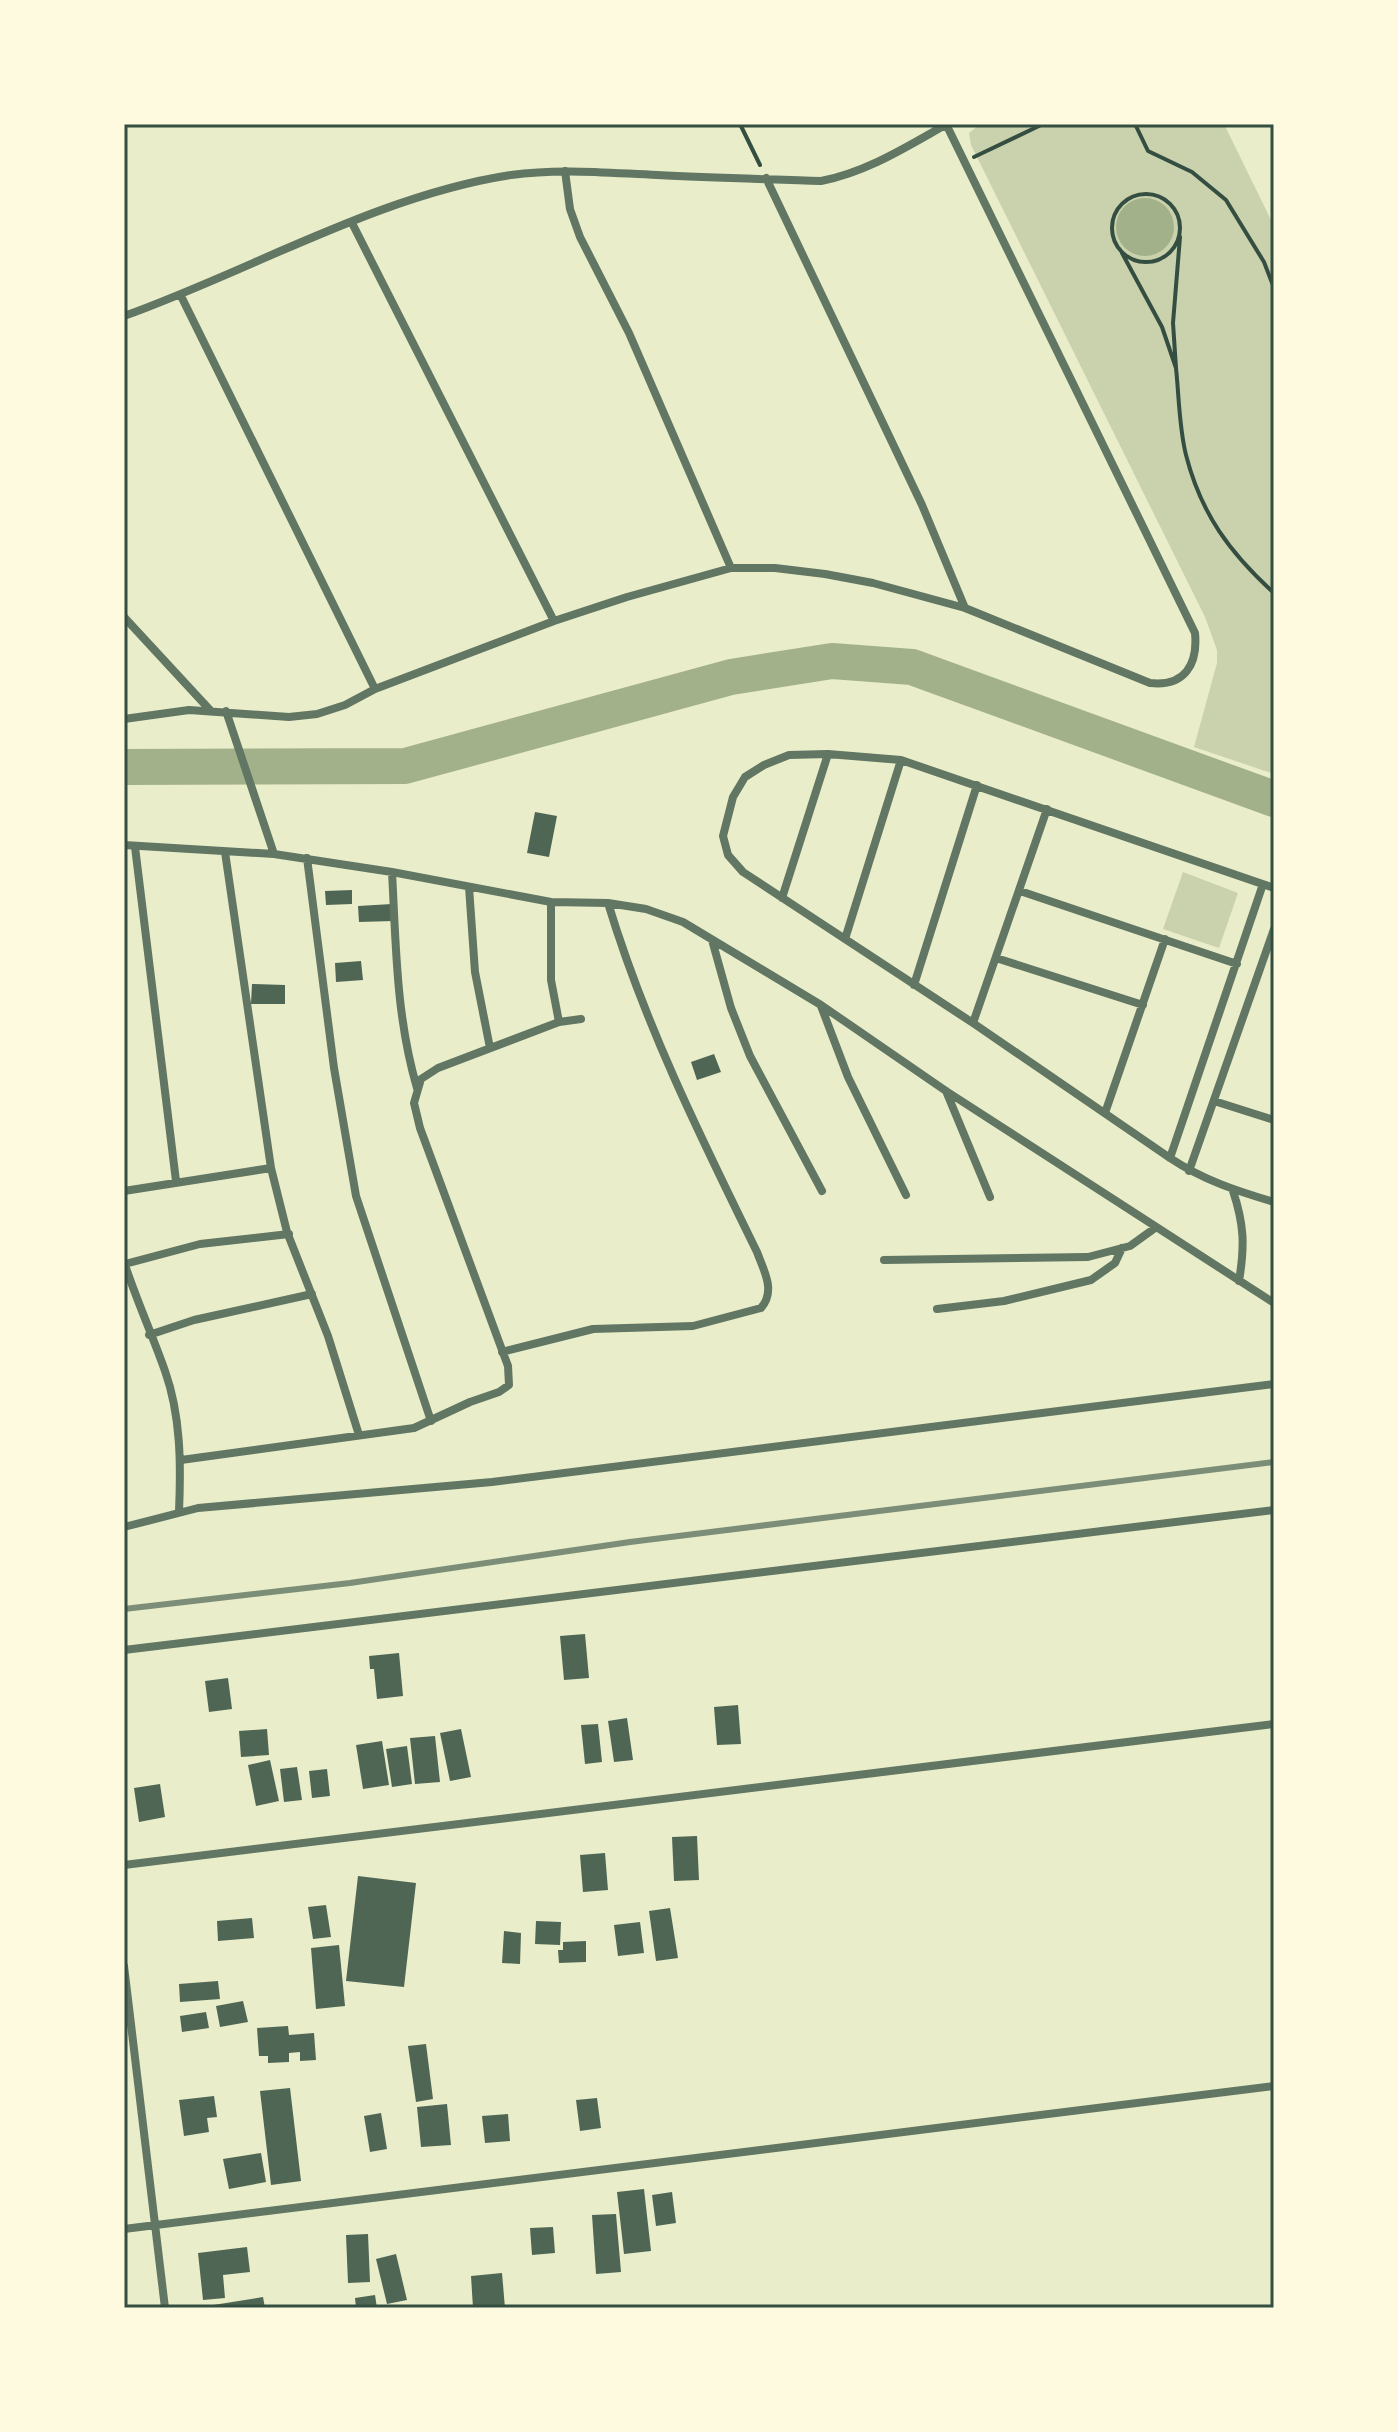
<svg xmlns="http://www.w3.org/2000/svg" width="1398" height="2432" font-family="'Space Grotesk',sans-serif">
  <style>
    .green { fill: #cad2ad }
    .water { fill: #a3b18a }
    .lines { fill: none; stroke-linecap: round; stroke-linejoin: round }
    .river { stroke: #a3b18a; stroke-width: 36 }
    .building { fill: #4f6655 }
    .path { stroke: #344e41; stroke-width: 4 }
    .minor { stroke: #617663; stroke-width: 8 }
    .rail { stroke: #7c8e77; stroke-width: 6 }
    .neatline { fill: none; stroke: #344e41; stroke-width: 3 }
  </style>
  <rect width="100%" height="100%" fill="#e9edc9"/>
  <path class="green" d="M980,124H1224L1274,226V774L1194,747L1217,663V650L1205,617L971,145L969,133Z
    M1183,872L1238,893L1219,948L1163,929Z"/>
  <path class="water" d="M1116 227a29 29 0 1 1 58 0a29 29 0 1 1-58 0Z"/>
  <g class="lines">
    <path class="river" d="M124,767L405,766L731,677L832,661L912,667L1274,799"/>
  </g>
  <path class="building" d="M535,812L557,816L549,857L527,853Z
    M352,890V904L326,905L325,891Z
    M392,904L393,921L359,922L358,906Z
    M361,961L363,980L336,982L335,963Z
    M252,984L285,985V1004H251Z
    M714,1054L721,1072L697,1080L691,1062Z
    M585,1634L589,1678L564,1680L560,1636Z
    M399,1653L403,1696L377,1699L374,1669H370L369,1656Z
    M228,1678L232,1709L209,1712L205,1681Z
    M738,1705L741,1744L717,1745L714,1707Z
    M627,1718L633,1760L614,1762L608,1721Z
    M598,1724L602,1762L585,1764L581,1725Z
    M267,1729L269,1755L241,1757L239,1731Z
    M461,1729L471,1777L450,1781L440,1733Z
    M435,1736L440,1782L415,1784L410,1738Z
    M382,1741L389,1785L363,1789L356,1745Z
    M407,1746L412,1784L392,1787L386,1749Z
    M270,1760L279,1801L256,1806L248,1765Z
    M297,1767L302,1800L284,1802L280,1769Z
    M327,1769L330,1796L312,1798L309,1771Z
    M160,1784L165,1817L139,1822L134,1788Z
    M697,1836L699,1880L674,1881L672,1837Z
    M605,1853L608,1890L583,1892L580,1855Z
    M358,1876L416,1883L404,1987L346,1981Z
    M326,1905L331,1937L313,1939L308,1907Z
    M670,1908L678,1958L656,1961L649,1911Z
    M252,1918L254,1938L218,1941L217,1921Z
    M536,1921L561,1922L560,1945L535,1944Z
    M640,1922L644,1953L618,1956L614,1925Z
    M504,1931L521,1933L520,1964L502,1963Z
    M586,1941V1962L559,1963L558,1950H563V1942Z
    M339,1945L345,2006L316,2009L311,1948Z
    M218,1981L220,1999L180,2002L179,1984Z
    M243,2001L248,2022L220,2027L216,2006Z
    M206,2012L209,2028L182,2032L180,2016Z
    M288,2026L289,2035L314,2033L316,2060L300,2061V2052L289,2053V2062L268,2063V2056H259L257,2028Z
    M426,2044L433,2099L416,2102L408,2046Z
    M290,2088L301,2181L271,2185L260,2091Z
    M214,2096L217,2117L207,2118L209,2132L184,2136L179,2100Z
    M597,2098L601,2128L580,2131L576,2100Z
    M447,2104L451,2145L421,2147L417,2107Z
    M381,2113L387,2149L370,2152L364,2116Z
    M508,2114L510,2141L485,2143L482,2116Z
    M261,2153L266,2182L229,2189L223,2159Z
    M644,2189L651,2251L624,2254L617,2192Z
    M672,2192L676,2223L656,2226L652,2195Z
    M616,2214L621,2272L596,2274L592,2215Z
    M553,2227L555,2253L532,2255L530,2228Z
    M368,2234L370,2282L348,2283L346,2235Z
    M247,2247L250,2272L223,2275L225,2298L203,2300L198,2253Z
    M396,2254L407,2300L387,2304L376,2259Z
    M502,2273L505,2308H473L471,2276Z
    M375,2295L377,2308H356L355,2298Z
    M263,2297L265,2308H208L207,2306Z"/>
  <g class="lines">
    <path class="path" d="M740,124L760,165
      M1135,124L1148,151L1192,172L1226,200L1264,262L1274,288
      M974,157L1043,124
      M1112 228a34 34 0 1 1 68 0a34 34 0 1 1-68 0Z
      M1122,253L1162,327L1176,368L1173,323L1180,237
      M1176,368C1179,396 1179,427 1186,455C1201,514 1230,553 1274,593"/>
    <path class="minor" d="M565,171L570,209L580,237L629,333L731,568
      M766,178L922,505L965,608
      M352,223L554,621
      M181,296L375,689
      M124,316C250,271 379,195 511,175C560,168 609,173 657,175C712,178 766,179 821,181C867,172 906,147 947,124
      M124,617L210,710
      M226,711L274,854
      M124,719L189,710L289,717L317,714L345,705L375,689L554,621L627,597L731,568H775L825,574L873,583L965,608L1150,683C1185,687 1198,664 1195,633L946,124
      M124,845L274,854L392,872L551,902L608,903L646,909L683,922L821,1005L946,1091L1274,1303
      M135,847L176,1181
      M225,852L271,1168L287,1232L328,1336L359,1435
      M307,858L334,1068L356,1196L431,1421
      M392,872C396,944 396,1017 417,1088
      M469,887L475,972L490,1048
      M1274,888L901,760L828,754L789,755L764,765L745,777L733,797L723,836L728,855L743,872L973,1023L1170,1158C1203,1180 1237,1191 1274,1202
      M1020,891L1237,964
      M782,898L828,754
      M551,902V980L559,1022
      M845,939L901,760
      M712,940L731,1008L750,1056L822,1191
      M996,958L1143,1005
      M914,985L977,785
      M821,1006L848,1077L906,1195
      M973,1023L1047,809
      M946,1091L990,1197
      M1214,1101L1274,1120
      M1105,1113L1165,939
      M1170,1158L1263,884
      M1189,1171L1274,929
      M124,1191L271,1168
      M1233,1191C1244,1224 1245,1245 1239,1281
      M884,1260L1088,1257L1130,1246L1155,1228
      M124,1262C136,1299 152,1334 165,1371C181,1416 181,1465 179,1512
      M125,1264L200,1244L289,1234
      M937,1309L1004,1301L1091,1280L1115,1263L1122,1248
      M149,1335L194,1320L312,1294
      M502,1352L593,1329L693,1326L761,1308C776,1291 764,1271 757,1252C701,1138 645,1025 608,903
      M181,1460L414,1428L470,1402L499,1392L509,1385L508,1366L420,1128L414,1103L421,1079L438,1068L559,1022L581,1019
      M124,1527L198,1508L492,1482L1274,1384
      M124,1650L1274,1510
      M124,1865L1274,1724
      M124,1966L165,2308
      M124,2229L1274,2086"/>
    <path class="rail" d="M124,1609L350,1583L630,1542L1274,1462"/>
  </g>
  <rect width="1398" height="2432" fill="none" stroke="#fefae0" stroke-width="252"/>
  <rect x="126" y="126" width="1146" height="2180" class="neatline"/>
</svg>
